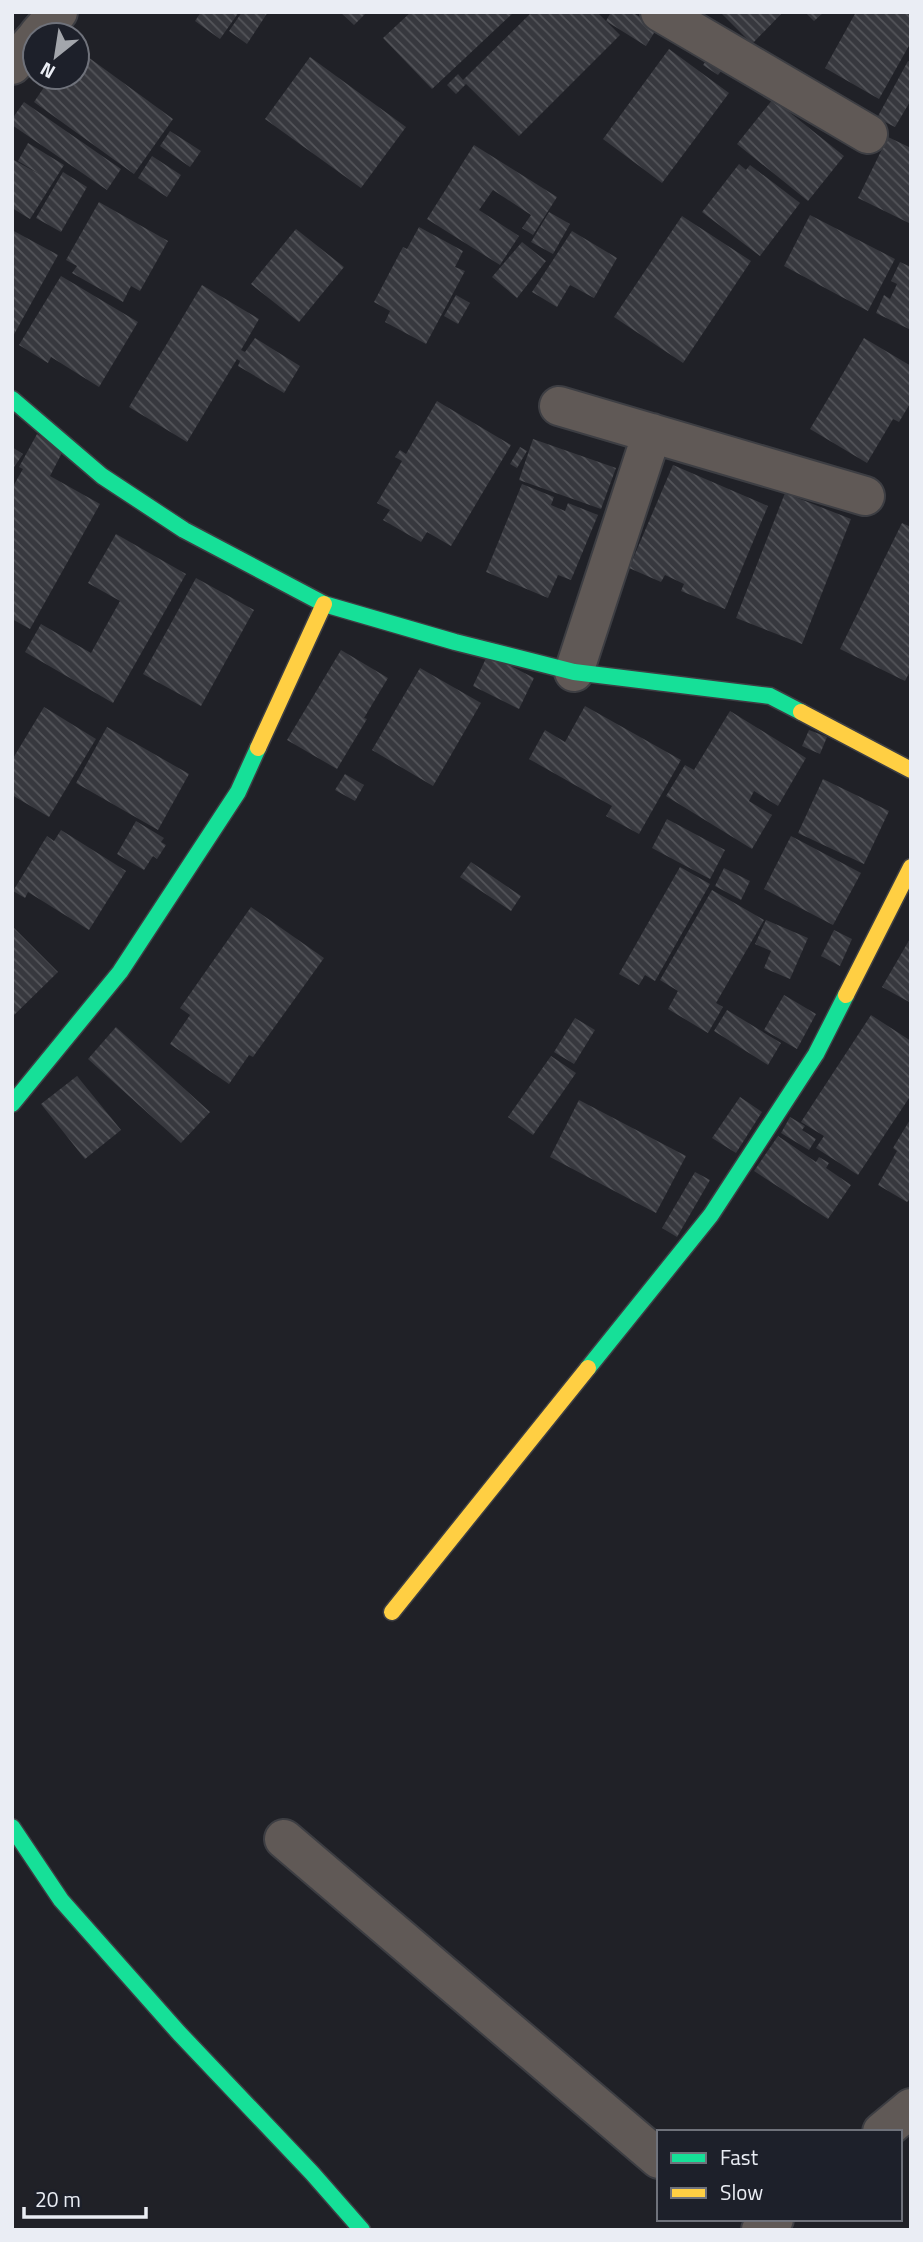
<svg xmlns="http://www.w3.org/2000/svg" width="923" height="2242" font-family="'Titillium Web',sans-serif">
  <style>
    .building { fill: url(#building-back-hatch) }
    .lines { fill: none; stroke-linecap: round; stroke-linejoin: round }
    .street-casing { stroke: #3d3e43; stroke-width: 42 }
    .fast-casing { stroke: #3d3e43; stroke-width: 19 }
    .slow-casing { stroke: #3d3e43; stroke-width: 19 }
    .street { stroke: #605956; stroke-width: 38 }
    .fast { stroke: #16e098; stroke-width: 16 }
    .slow { stroke: #ffcf43; stroke-width: 16 }
  </style>
  <defs>
    <pattern id="building-back-hatch" width="6" height="6" patternUnits="userSpaceOnUse" patternTransform="scale(1.75)"><rect width="6" height="6" fill="#37383e"/><path d="M-1 5l2 2M0 0l6 6M5-1l2 2" fill="none" stroke="#54555a"/></pattern>
  </defs>
  <rect width="100%" height="100%" fill="#202127"/>
  <path class="building" d="M201,12H239L220,39L195,21Z
    M242,12H268L247,44L229,31Z
    M340,12H367L354,25Z
    M411,12H514L432,89L383,38Z
    M532,12H597L620,35L519,136L466,84L456,94L447,85L458,74L463,80Z
    M611,12H632L657,28L646,46L606,21Z
    M720,12H783L752,44Z
    M805,12H824L814,21Z
    M856,12H911V42L879,99L825,68Z
    M77,49L173,119L134,174L34,102L51,77H77Z
    M669,49L729,93L662,183L603,139Z
    M714,50L729,61L718,75L703,65Z
    M310,57L406,127L361,188L265,119Z
    M908,61L911,62V100L895,127L877,118Z
    M773,99L844,156L808,201L737,144Z
    M24,102L121,169L107,190L12,125V119Z
    M170,131L201,151L190,167L160,146Z
    M888,137L911,148V224L858,198Z
    M28,143L64,165L30,219L12,208V159L41,175L18,161Z
    M474,145L557,197L533,235L522,228L531,215L493,190L479,210L519,236L500,265L427,219Z
    M152,156L181,175L167,197L138,178Z
    M739,164L746,170L750,165L800,203L760,256L702,212Z
    M63,172L87,187L61,232L36,218Z
    M99,202L168,241L140,291L131,286L123,302L72,273L77,266L66,260Z
    M549,212L570,224L553,254L531,242Z
    M810,215L895,259L868,311L784,266Z
    M682,216L751,261L683,363L614,317Z
    M419,227L463,251L455,267L465,271L426,344L385,322L390,311L374,302L403,247L407,249Z
    M296,229L344,267L299,322L251,284Z
    M12,230L58,255L12,338Z
    M572,231L617,258L594,298L570,285L557,307L532,292Z
    M522,242L546,261L517,298L492,277Z
    M900,262L911,267V330L876,313L884,295L890,299L897,284L891,281Z
    M61,276L138,322L99,387L51,357L48,363L19,345Z
    M202,285L259,319L241,350L245,352L255,338L300,366L284,393L238,366L240,361L237,359L187,442L129,407Z
    M456,295L470,303L458,324L444,316Z
    M864,338L911,366V402L899,422L893,419L867,463L810,429Z
    M437,401L511,445L451,546L427,532L421,542L383,520L390,510L377,503L402,461L395,457L400,450L406,454Z
    M37,434L64,449L50,476L100,504L30,629L12,619V488L23,469L19,467Z
    M533,439L616,468L601,509L519,480Z
    M12,447L23,454L12,470Z
    M520,447L527,451L517,468L510,464Z
    M673,465L768,506L725,609L681,591L684,584L665,575L661,582L629,568Z
    M522,484L554,497L551,505L565,511L568,503L598,515L571,580L558,575L548,598L486,572Z
    M785,493L851,519L802,644L736,618Z
    M902,523L911,527V669L905,681L840,649Z
    M116,534L186,574L113,703L25,652L41,624L91,653L120,601L88,583Z
    M196,578L254,610L201,706L143,674Z
    M341,650L388,678L364,718L367,719L337,769L287,740Z
    M488,654L534,678L519,709L473,686Z
    M420,668L481,703L433,786L372,750Z
    M585,706L681,760L639,834L606,816L612,806L529,759L545,730L565,742Z
    M44,707L96,739L49,817L12,795V760Z
    M730,711L806,758L778,806L754,791L749,801L772,815L752,849L666,796L685,765L694,770Z
    M107,727L189,774L158,830L76,783Z
    M809,730L827,737L820,754L802,746Z
    M345,774L364,785L355,801L335,790Z
    M823,779L889,811L864,864L798,833Z
    M667,819L725,850L710,879L652,848Z
    M136,821L164,838L161,842L166,845L157,859L153,856L144,870L117,854Z
    M61,830L126,871L89,930L28,892L25,898L13,891L47,836L54,841Z
    M791,836L861,873L833,925L764,889Z
    M471,862L521,896L511,911L460,877Z
    M680,867L710,884L655,981L645,975L639,985L619,974Z
    M724,868L750,881L741,900L715,886Z
    M712,890L764,920L716,1003L723,1007L708,1033L668,1009L678,991L660,980Z
    M251,907L324,958L253,1057L249,1055L229,1084L170,1044L190,1015L180,1008Z
    M766,920L808,938L790,979L764,968L771,951L755,944Z
    M12,926L58,972L12,1017Z
    M834,930L852,939L840,966L821,956Z
    M911,937V1003L882,987Z
    M784,995L816,1014L797,1049L764,1030Z
    M727,1010L781,1043L768,1065L714,1031Z
    M871,1015L911,1041V1095L858,1175L816,1148L824,1136L801,1122Z
    M575,1018L595,1030L574,1064L554,1052Z
    M116,1027L210,1112L181,1143L88,1059Z
    M551,1056L576,1073L533,1135L508,1117Z
    M77,1076L121,1130L85,1159L41,1104Z
    M740,1097L762,1112L736,1153L712,1138Z
    M579,1100L686,1156L656,1213L550,1157Z
    M790,1117L805,1126L802,1130L816,1139L809,1150L781,1133Z
    M911,1118V1198L907,1202L878,1185L897,1151L893,1148Z
    M778,1136L816,1162L819,1157L829,1163L826,1168L851,1185L828,1219L754,1171Z
    M695,1172L710,1180L677,1237L662,1228Z"/>
  <g class="lines">
    <defs>
      <path id="street" d="M660,12L868,134
        M38,35L58,12
        M12,65L35,39
        M559,406L865,496
        M574,672L652,433
        M284,1839L659,2159
        M882,2132L911,2108
        M761,2230L774,2219"/>
      <path id="fast" d="M12,399L102,476L184,530L324,604L455,642L574,672L770,696L801,712
        M12,1104L120,972L238,792L258,748
        M588,1368L711,1215L816,1054L846,995
        M12,1827L61,1900L179,2033L312,2173L362,2230"/>
      <path id="slow" d="M801,712L911,770
        M258,748L324,604
        M846,995L911,867
        M392,1612L588,1368"/>
    </defs>
    <use href="#street" class="street-casing"/>
    <use href="#fast" class="fast-casing"/>
    <use href="#slow" class="slow-casing"/>
    <use href="#street" class="street"/>
    <use href="#fast" class="fast"/>
    <use href="#slow" class="slow"/>
  </g>
  <rect width="923" height="2242" fill="none" stroke="#eaedf4" stroke-width="28"/>
  <rect x="657" y="2130" width="245" height="91" fill="#1d202a" stroke="#6f727b" stroke-width="2"/>
  <rect x="671" y="2153" width="35" height="10" fill="#16e098" stroke="#6f727b" stroke-width="2"/>
  <text x="720" y="2165" font-size="21" fill="#eaedf4">Fast</text>
  <rect x="671" y="2188" width="35" height="10" fill="#ffcf43" stroke="#6f727b" stroke-width="2"/>
  <text x="720" y="2200" font-size="21" fill="#eaedf4">Slow</text>
  <g transform="translate(56 56) rotate(210)"><circle r="33" fill="#1d202a" stroke="#6f727b" stroke-width="2"/>
  <path d="M0-5L12 26L0 18L-12 26Z" fill="#a3a6ac"/>
  <text y="-10" font-size="19" font-weight="bold" text-anchor="middle" fill="#eaedf4">N</text>
  </g>
  <path d="M24 2207v10h122v-10" fill="none" stroke="#eaedf4" stroke-width="3.5"/>
  <text x="35" y="2207" font-size="21" fill="#eaedf4" stroke="#1d202a" stroke-width="5" paint-order="stroke">20 m</text>
</svg>
